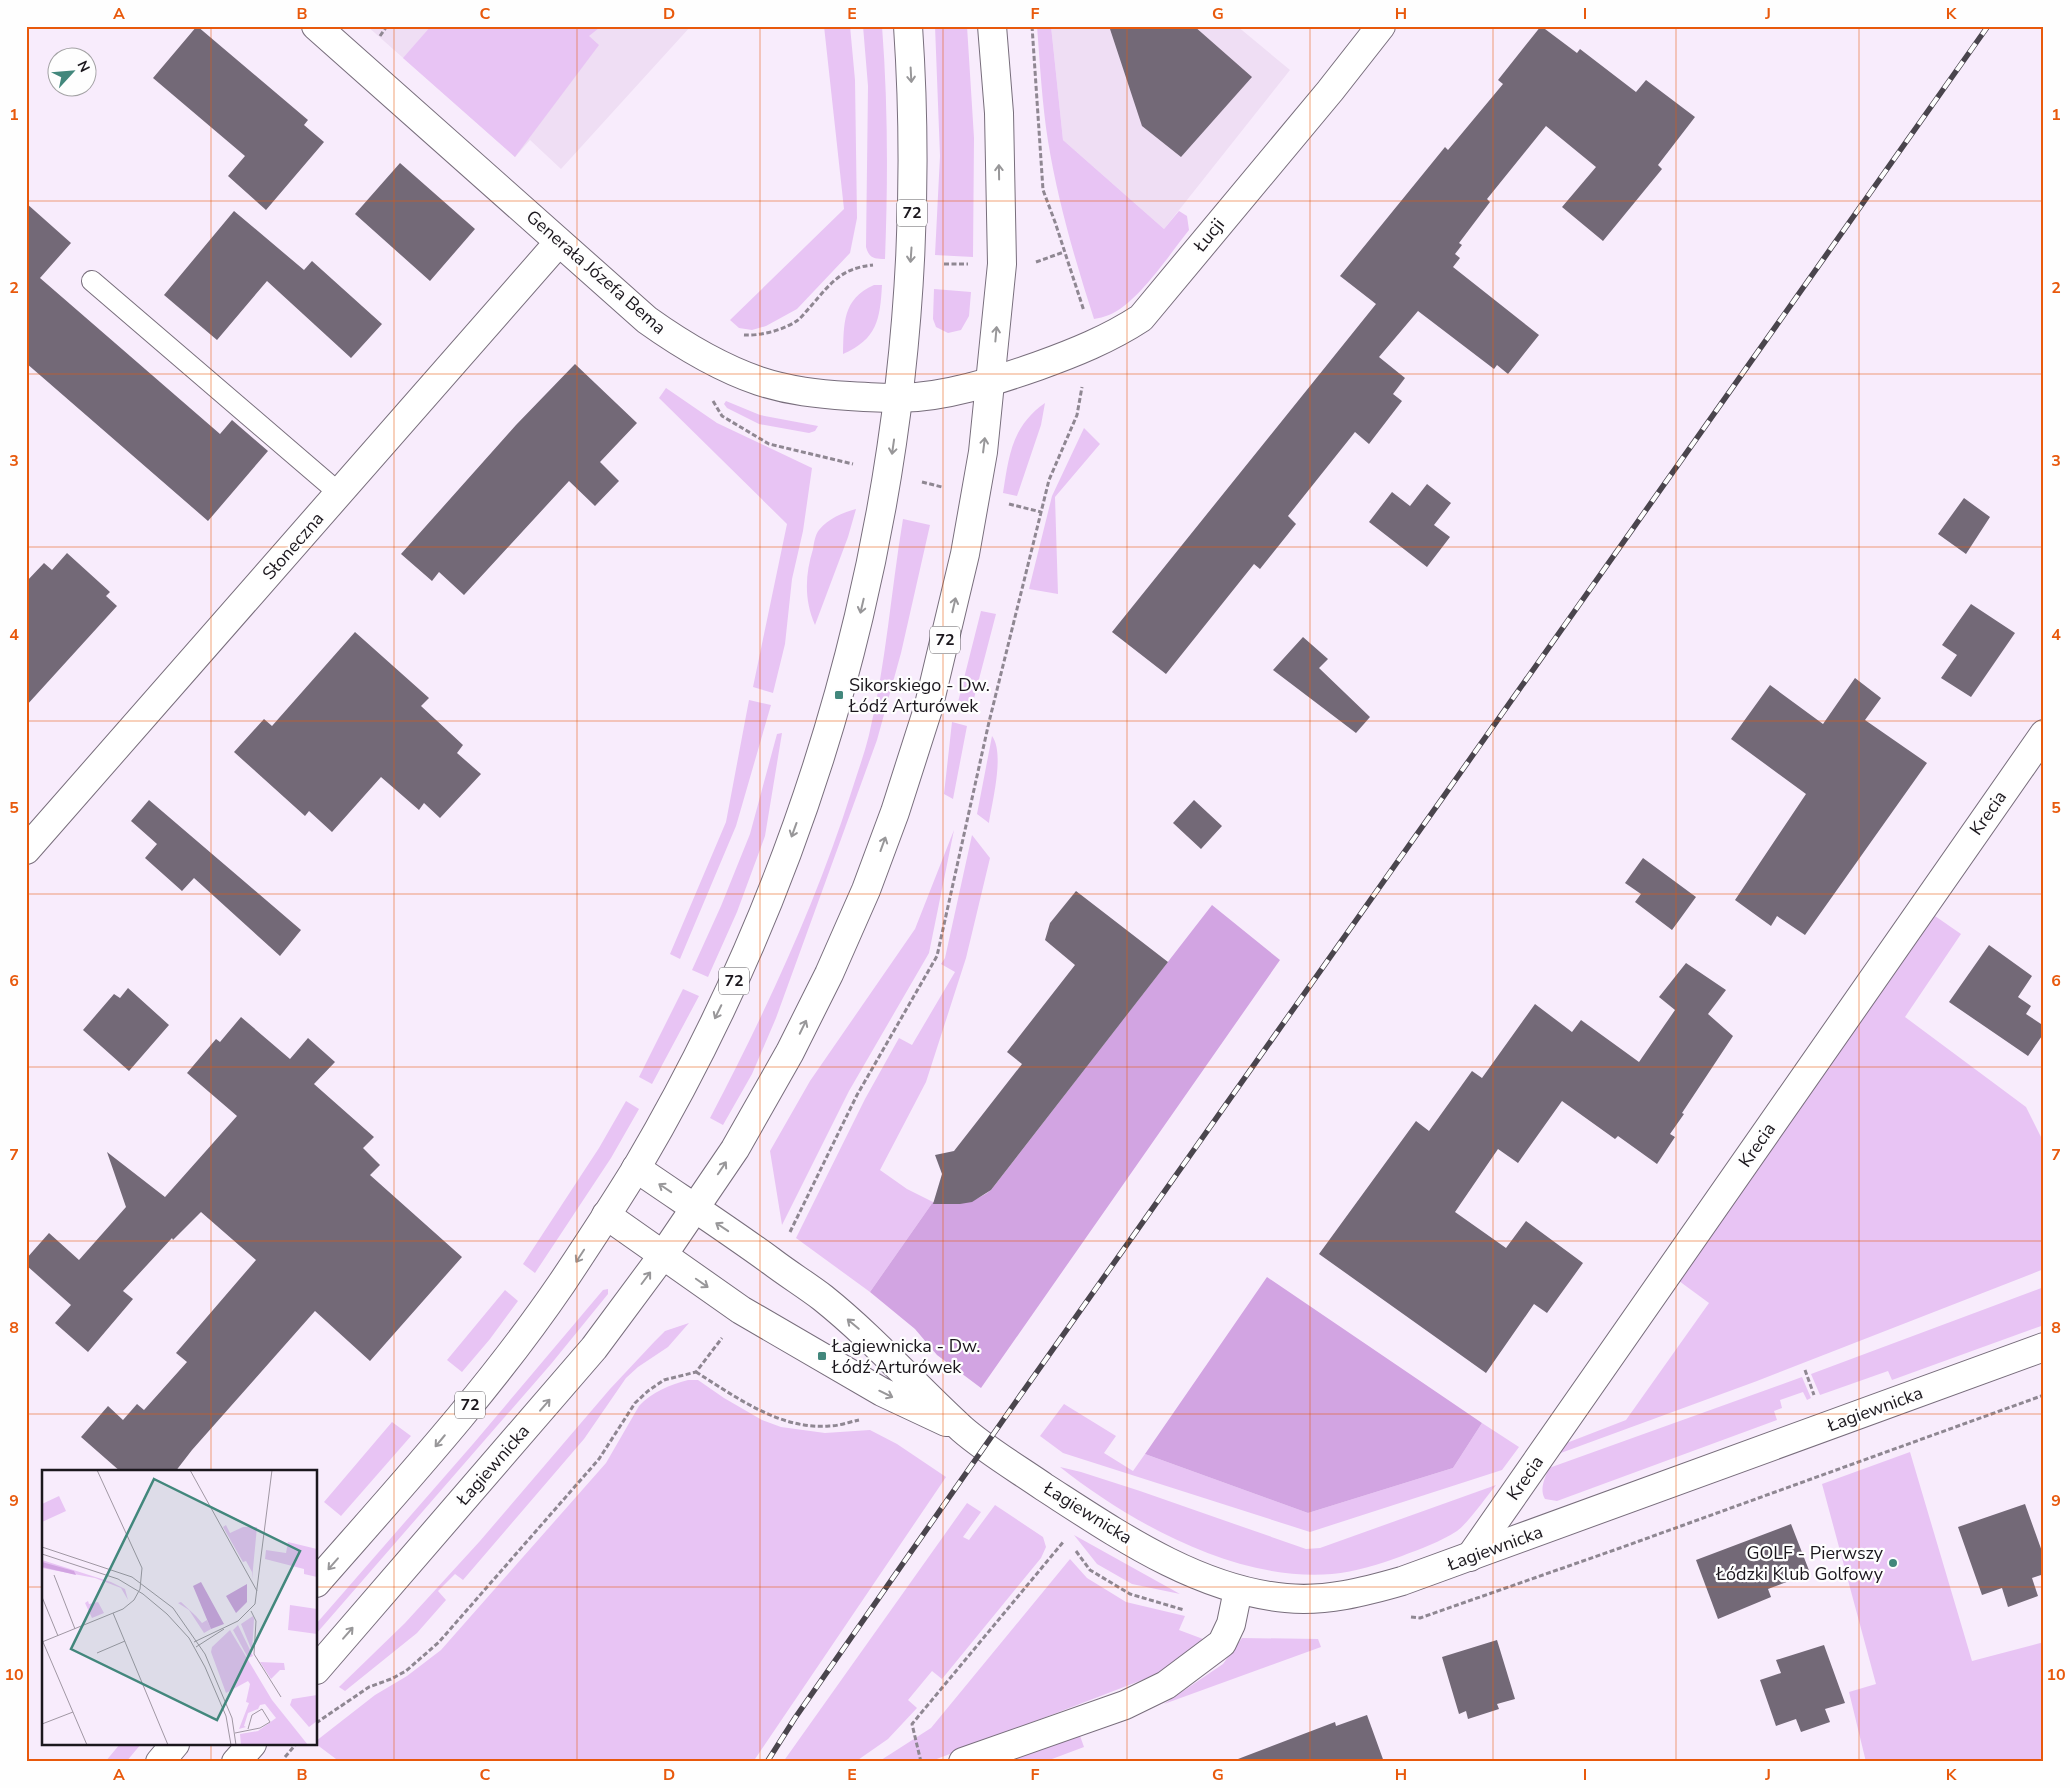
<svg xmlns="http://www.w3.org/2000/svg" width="2070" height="1788" font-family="'Nunito Sans',sans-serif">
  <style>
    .built { fill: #efdef4 }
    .green { fill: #e8c4f4 }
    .forest { fill: #d2a4e2 }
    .building { fill: #736977 }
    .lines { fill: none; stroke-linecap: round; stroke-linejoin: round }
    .lane-casing { stroke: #786e7c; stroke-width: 22 }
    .street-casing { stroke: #786e7c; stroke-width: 30 }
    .secondary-casing { stroke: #786e7c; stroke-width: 30 }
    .primary-casing { stroke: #786e7c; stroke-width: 30 }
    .path { stroke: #8f8792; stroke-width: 3; stroke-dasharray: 5 2.5; stroke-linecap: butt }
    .lane { stroke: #fff; stroke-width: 20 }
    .street { stroke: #fff; stroke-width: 28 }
    .secondary { stroke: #fff; stroke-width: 28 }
    .primary { stroke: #fff; stroke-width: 28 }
    .rail-casing { stroke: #4a454d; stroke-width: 5.5 }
    .rail { stroke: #fefefe; stroke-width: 4; stroke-dasharray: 11; stroke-linecap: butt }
    .oneway { stroke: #989799 }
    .grid { fill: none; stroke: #e8590c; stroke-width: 1; stroke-opacity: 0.55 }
    .poi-dot { fill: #42877c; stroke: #fefefe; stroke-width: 2 }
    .labels { text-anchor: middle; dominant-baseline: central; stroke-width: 4.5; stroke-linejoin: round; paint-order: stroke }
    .shield { fill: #fefefe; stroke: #5f5c60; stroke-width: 1 }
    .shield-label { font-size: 16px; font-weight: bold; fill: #1b171d }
    .street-label { font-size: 18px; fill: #1b171d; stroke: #fefefe }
    .poi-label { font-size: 18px; fill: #1b171d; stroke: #fefefe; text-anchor: start }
    .inset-road { fill: none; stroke: #a097a3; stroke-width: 1 }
    .view { fill: #42877c; fill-opacity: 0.15; stroke: #42877c; stroke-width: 2.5 }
    .inset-edge { fill: none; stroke: #1b171d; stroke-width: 2.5 }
    .neatline { fill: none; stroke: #e8590c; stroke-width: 2 }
    .grid-label { font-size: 16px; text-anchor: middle; font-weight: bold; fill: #e8590c }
  </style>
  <rect width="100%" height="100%" fill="#f8ecfc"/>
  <path class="built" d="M367,26H691L561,169L530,140L515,157Z
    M1051,26H1237L1290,70L1164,229L1063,140Z"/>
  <path class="green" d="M431,26H597L599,28L589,36L599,45L515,157L403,58Z
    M824,26H850L855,80L857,218L850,253L797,309L766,326L752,330L739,328L730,320L844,209Z
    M863,26H882C888,104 888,181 885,259C874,259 869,258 866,247L868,86Z
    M935,26H967L974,138L973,257L935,255L940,156Z
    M1037,26H1051L1063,140L1164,229L1179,211L1187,216L1189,230C1169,255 1137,304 1109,315C1104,317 1099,318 1094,319C1075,260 1058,202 1048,141C1042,103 1040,64 1037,26Z
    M874,285H882C880,320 877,339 843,354C844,324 842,299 874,285Z
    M934,289L971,292L969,316L961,330L948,333L936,327L933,319Z
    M666,388L717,423L812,468L803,531L792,579L785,644L773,693L753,687L787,524L659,398Z
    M726,401L760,415L818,426L815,431L809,433L759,424L727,408L724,404Z
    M1045,403L1041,425L1017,496L1003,493C1009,455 1012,426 1045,403Z
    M1084,428L1100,444L1055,497L1058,594L1029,589L1052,496Z
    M856,509L848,537L815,625C804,600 805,575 813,549C814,543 815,535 819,530C829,518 842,513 856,509Z
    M903,519L930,525L901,653L877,740L776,1018L752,1074L723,1125L710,1118C765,1013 815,906 851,793C857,774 864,755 869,735C886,664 891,591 903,519Z
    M981,611L996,614L972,706L958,702Z
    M749,700L771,705L736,826L680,959L670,954L726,822Z
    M952,722L967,726L953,799L944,794Z
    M782,733L765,836L737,912L708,977L692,970L721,906L750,834L777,734Z
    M992,736C1005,753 992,802 989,823L977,814Z
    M954,830L929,953L849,1091L782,1225L770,1151L810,1081L915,929Z
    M972,835L990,858L966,958L926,1082L880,1170L907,1189L933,1202L870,1292L796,1238L865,1099L899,1038L912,1045L955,972L941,964L945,958Z
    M1935,916L1961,934L1905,1017L2026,1107L2044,1143V1269L1757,1381L1558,1454L1564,1444L1626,1420L1709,1303L1679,1281Z
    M683,989L699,996L652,1084L639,1077Z
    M626,1101L639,1109L611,1158L535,1273L523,1264L599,1148Z
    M2044,1287V1325L1892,1380L1888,1371L1820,1395L1811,1374Z
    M608,1289V1294L551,1364L316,1634V1624L473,1444L603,1290Z
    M505,1290L518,1301L490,1339L462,1372L447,1360Z
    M689,1323L668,1347L638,1367L626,1378L584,1439L463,1580L455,1574L438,1591L446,1600L417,1633L345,1691L339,1687L405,1623L480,1541L610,1389L655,1341L665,1331Z
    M1802,1377L1811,1398L1807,1400L1803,1392L1780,1400L1782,1408L1774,1411L1777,1420L1557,1501L1545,1499C1539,1489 1545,1478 1549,1468Z
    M688,1380H698L724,1398L762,1420L781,1427L825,1433L870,1430L897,1444L946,1477L753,1762H340L316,1744V1741L375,1695L407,1676L441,1650L606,1463L639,1406C652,1392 669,1385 688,1380Z
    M1064,1404L1116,1436L1104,1453L1133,1471L1145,1454L1308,1513L1453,1468L1482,1423L1519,1447L1502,1470L1310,1532L1063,1453L1040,1436Z
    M392,1422L411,1436L341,1516L324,1502Z
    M1910,1452L1972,1661L2044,1642V1762H1866L1849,1692L1876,1684L1822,1484Z
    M1060,1467L1081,1472L1140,1491L1306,1549L1320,1548L1496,1485C1486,1497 1469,1522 1457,1531C1440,1542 1420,1549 1402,1556C1380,1564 1355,1572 1332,1574C1238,1582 1132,1524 1060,1467Z
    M967,1503L981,1512L963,1537L969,1540L995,1505L1043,1537L1046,1547L1041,1558L942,1679L932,1671L908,1700L917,1708L888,1739L855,1762H783Z
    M1074,1535L1180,1594L1132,1584L1097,1564Z
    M1070,1559L1087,1578L1126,1602L1185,1616L1179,1630L1203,1639L1195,1651L1176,1667L929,1762H878L931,1728Z
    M1242,1638L1318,1639L1321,1647L1164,1704L1223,1664Z
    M1079,1733L1084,1747L1044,1762H998Z
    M120,1744H141L126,1762H105Z"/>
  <path class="forest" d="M1212,905L1280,960L981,1388L937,1355L915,1329L870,1292L933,1202C955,1206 973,1204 991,1190Z
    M1267,1277L1482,1423L1453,1468L1308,1513L1145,1454Z"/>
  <path class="building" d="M197,26L308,120L304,125L324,142L266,210L228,176L245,156L153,78Z
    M1109,26H1194L1252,77L1181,157L1142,126Z
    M1541,26L1577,53L1580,49L1636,92L1646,80L1695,117L1658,165L1662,169L1603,241L1562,207L1596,167L1546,126L1487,199L1490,202L1459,243L1462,245L1455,254L1460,258L1453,267L1539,335L1508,374L1497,365L1494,369L1418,311L1379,357L1405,378L1393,394L1402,401L1369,444L1355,432L1288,516L1296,524L1260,569L1254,564L1166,674L1112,632L1376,304L1340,276L1445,147L1448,150L1503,84L1498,80Z
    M400,163L475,229L430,281L355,214Z
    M26,203L71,243L40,278L220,434L232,420L268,451L208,521L26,363Z
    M234,211L304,270L312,261L382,324L351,358L267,281L217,340L164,295Z
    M575,364L637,423L600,462L619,481L595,506L569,481L464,595L439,572L432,581L401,554L516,425Z
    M1427,484L1451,503L1434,525L1450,537L1427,567L1369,522L1392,492L1410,506Z
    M1964,498L1990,517L1966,554L1938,534Z
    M67,553L110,592L106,596L117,606L26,706V582L44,563L52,570Z
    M1971,604L2015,633L1971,697L1941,678L1957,655L1942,645Z
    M355,632L429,698L421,706L463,745L457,753L481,774L440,818L424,803L419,810L381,777L332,832L309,811L305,816L234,752L264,719L272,726Z
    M1303,637L1328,659L1319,668L1370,717L1356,733L1273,670Z
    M1855,678L1881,698L1865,720L1927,763L1805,935L1777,916L1771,926L1735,900L1806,794L1731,739L1770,685L1823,724Z
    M149,800L301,930L280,956L194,878L182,891L145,858L157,844L131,821Z
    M1194,800L1222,826L1201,849L1173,823Z
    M1643,858L1696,897L1672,930L1635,902L1641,894L1625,883Z
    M1076,891L1168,962L991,1190L972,1202L960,1204H933L942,1174L935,1155L954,1151L1022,1064L1007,1052L1075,965L1045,940L1050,923Z
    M1989,945L2032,976L2018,997L2031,1006L2026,1014L2044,1026V1033L2028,1056L1949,1002Z
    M1686,963L1726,990L1708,1014L1733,1036L1682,1113L1684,1114L1670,1134L1675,1137L1657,1164L1618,1136L1615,1139L1562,1101L1518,1163L1498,1149L1455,1212L1506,1248L1526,1221L1583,1263L1547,1313L1534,1304L1486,1373L1319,1254L1416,1121L1429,1131L1472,1071L1482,1078L1535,1004L1572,1032L1581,1020L1639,1062L1675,1010L1659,997Z
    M128,988L169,1025L129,1071L83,1030L114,994L120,998Z
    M241,1017L290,1059L308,1038L335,1062L314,1084L374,1137L363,1148L380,1165L370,1175L462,1257L370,1361L315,1311L192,1450L175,1472H121L81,1437L108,1406L123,1420L137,1404L144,1410L187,1362L176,1353L256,1260L201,1212L173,1240L172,1238L123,1291L133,1299L88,1352L55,1323L71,1305L26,1265V1259L49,1233L79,1260L126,1207L107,1152L165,1197L237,1116L187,1073L216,1039L220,1042Z
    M2025,1504L2044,1557V1574L2032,1578L2038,1596L2008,1607L2002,1588L1982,1595L1958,1527Z
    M1791,1524L1810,1573L1768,1589L1771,1597L1718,1619L1696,1560Z
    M1497,1640L1515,1699L1497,1704L1499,1709L1468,1719L1466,1711L1459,1714L1442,1657Z
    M1824,1645L1845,1703L1825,1709L1830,1722L1801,1732L1796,1719L1776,1726L1760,1680L1781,1673L1776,1660Z
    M1367,1715L1384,1762H1238V1759L1335,1722L1336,1726Z"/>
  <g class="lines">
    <defs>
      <path id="lane" d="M92,281L339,493"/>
      <path id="street" d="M316,26L647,320C682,345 718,367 759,381C789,391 818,394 849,396C865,397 882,398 898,398C944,398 995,381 1038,366C1074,353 1109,339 1141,318L1330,91L1381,26
        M26,850L559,242
        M1470,1557L2044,734
        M963,1762L1125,1705L1166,1685L1222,1643L1231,1624L1238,1590"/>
      <path id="secondary" d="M636,1168C681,1199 727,1229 771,1261C788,1274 806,1285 823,1298C873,1338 915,1386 962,1429C986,1450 1018,1469 1044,1487C1117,1534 1197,1590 1286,1598C1325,1602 1364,1592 1402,1581L2044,1347
        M606,1215L741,1310L882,1392L946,1422"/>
      <path id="primary" d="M316,1583C401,1486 489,1390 562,1283C588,1244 613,1206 637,1167C840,823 935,424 908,26
        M316,1670L594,1348L663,1255L735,1149L790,1052L829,974L866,890L895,812L928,709L965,554L983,452L1002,264L999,113L992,26
        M160,1762L175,1744
        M236,1762L252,1744"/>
    </defs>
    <use href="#lane" class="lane-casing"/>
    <use href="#street" class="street-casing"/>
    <use href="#secondary" class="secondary-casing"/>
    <use href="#primary" class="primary-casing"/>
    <path class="path" d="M1032,26L1043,190L1055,222L1084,311
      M380,36L387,26
      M1036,262L1064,252
      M944,264H968
      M744,335C761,336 784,330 798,320C803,316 807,310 811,306C831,283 841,268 873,265
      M713,401L722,416L769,444L853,464
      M922,482L942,487
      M1009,504L1041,512
      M790,1232L857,1095L937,956L989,722L1049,480L1077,415L1082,387
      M1805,1370L1814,1395
      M696,1372C736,1397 780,1430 829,1426C839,1426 849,1422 859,1420
      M1076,1551L1090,1570L1130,1594L1184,1610
      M1411,1617L1420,1618L1620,1548L2044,1395
      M316,1723L369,1687L391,1679L406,1671L439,1642L599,1459L635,1403L648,1391L664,1380L696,1372L722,1338
      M285,1757L296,1744
      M921,1762L912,1724L1064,1541"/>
    <use href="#lane" class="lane"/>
    <use href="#street" class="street"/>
    <use href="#secondary" class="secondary"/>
    <use href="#primary" class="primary"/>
    <defs>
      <path id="rail" d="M767,1762L795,1718L1015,1403L1988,26"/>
    </defs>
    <use href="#rail" class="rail-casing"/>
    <use href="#rail" class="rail"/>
  </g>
  <defs><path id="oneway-shaft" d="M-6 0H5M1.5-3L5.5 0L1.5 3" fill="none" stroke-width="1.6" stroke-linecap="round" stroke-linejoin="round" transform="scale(1.25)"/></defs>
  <g class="oneway">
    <use href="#oneway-shaft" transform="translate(911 75) rotate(87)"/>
    <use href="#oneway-shaft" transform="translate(999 172) rotate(-91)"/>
    <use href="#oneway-shaft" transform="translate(911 255) rotate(94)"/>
    <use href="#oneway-shaft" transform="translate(996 334) rotate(-85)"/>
    <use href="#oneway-shaft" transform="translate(984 445) rotate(-83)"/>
    <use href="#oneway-shaft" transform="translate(893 447) rotate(98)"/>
    <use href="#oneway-shaft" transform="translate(954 605) rotate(-77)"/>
    <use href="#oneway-shaft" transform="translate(862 606) rotate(103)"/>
    <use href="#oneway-shaft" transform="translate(794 830) rotate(110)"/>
    <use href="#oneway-shaft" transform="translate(883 844) rotate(-70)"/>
    <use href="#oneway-shaft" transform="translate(718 1012) rotate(116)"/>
    <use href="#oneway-shaft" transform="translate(803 1027) rotate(-64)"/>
    <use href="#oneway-shaft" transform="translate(722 1168) rotate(-56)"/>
    <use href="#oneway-shaft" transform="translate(665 1188) rotate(-146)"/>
    <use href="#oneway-shaft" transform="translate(722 1227) rotate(-146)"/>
    <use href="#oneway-shaft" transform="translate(580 1256) rotate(123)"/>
    <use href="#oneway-shaft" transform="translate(646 1278) rotate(-53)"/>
    <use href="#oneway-shaft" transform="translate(702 1283) rotate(35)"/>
    <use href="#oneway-shaft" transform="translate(853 1324) rotate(-140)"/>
    <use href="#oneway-shaft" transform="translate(886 1394) rotate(26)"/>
    <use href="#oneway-shaft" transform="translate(545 1405) rotate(-49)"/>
    <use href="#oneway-shaft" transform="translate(440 1441) rotate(130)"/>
    <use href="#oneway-shaft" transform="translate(333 1564) rotate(131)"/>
    <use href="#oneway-shaft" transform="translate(348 1633) rotate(-49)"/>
  </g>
  <path class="grid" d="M211,26V1472M394,26V1762M577,26V1762M760,26V1762M943,26V1762M1127,26V1762M1310,26V1762M1493,26V1762M1676,26V1762M1859,26V1762M26,201H2044M26,374H2044M26,547H2044M26,721H2044M26,894H2044M26,1067H2044M26,1241H2044M26,1414H2044M26,1587H44M316,1587H2044M211,1744V1762"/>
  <g class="poi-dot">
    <rect x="834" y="690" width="10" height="10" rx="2.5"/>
    <rect x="817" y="1351" width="10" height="10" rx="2.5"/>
    <circle cx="1893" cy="1563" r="5"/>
  </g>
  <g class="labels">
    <g class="shield">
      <rect x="897" y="199.5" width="30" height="27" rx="4"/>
      <rect x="930" y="626.5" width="30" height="27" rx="4"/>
      <rect x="719" y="967.5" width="30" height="27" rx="4"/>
      <rect x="455" y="1391.5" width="30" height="27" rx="4"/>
    </g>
    <g class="shield-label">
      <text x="912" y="213">72</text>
      <text x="945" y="640">72</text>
      <text x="734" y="981">72</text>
      <text x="470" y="1405">72</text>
    </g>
    <g class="street-label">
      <text transform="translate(1209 235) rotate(-51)">Łucji</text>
      <text transform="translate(596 272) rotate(41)">Generała Józefa Bema</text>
      <text transform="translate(293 546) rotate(-49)">Słoneczna</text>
      <text transform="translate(1988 813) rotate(-55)">Krecia</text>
      <text transform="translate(1757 1145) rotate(-55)">Krecia</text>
      <text transform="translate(1875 1409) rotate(-20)">Łagiewnicka</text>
      <text transform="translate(493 1465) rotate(-49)">Łagiewnicka</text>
      <text transform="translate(1525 1478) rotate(-55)">Krecia</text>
      <text transform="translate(1088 1513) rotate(32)">Łagiewnicka</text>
      <text transform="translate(1495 1548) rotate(-20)">Łagiewnicka</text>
    </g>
    <g class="poi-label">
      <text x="849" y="685">Sikorskiego - Dw.<tspan x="849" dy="21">Łódź Arturówek</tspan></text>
      <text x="832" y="1346">Łagiewnicka - Dw.<tspan x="832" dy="21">Łódź Arturówek</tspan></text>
      <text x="1883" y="1553" text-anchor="end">GOLF - Pierwszy<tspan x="1883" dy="21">Łódzki Klub Golfowy</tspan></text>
    </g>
  </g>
  <g transform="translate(42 1470)">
    <rect width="275" height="275" fill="#f8ecfc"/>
    <path d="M17,26L24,41L0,52V34ZM184,55L188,63L201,57H215L210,109V102L204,91L201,92L181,57ZM246,72L275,79V107L262,104V99L223,89L224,80L244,83ZM0,90L69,112L83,119L86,130L79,118L53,108L0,98ZM46,131L47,134L56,132L62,143L50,148L43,133ZM139,132L154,146L160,153L165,150L169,159L162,163L147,140L136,133ZM248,135L275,139V164L246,160ZM211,146L212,149L210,181L199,154ZM196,155L211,186L206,188L191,160ZM188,160L230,230L266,275H199L198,264L216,261L234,248L223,234L218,235L216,239L206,243L202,256L204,257L197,259L207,233L204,232L208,214L206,211L184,223L169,182L170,177ZM218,192L242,193L243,200H238L229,209ZM275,225V251L267,257L248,235L250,229Z" fill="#e8c4f4"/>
    <path d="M0,92L32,101L34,105L0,97ZM159,112L182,154L169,159L151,116ZM205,114V132L194,143L184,126Z" fill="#d2a4e2"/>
    <path class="inset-road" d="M148,0L215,121M0,77L90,107L131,138L163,184L190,248L194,275M0,84L76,109L101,124L125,144L147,168L163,197L184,246L189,275M12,105L33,159M0,127L16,166M209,141L214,151L212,184L239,227M71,143L126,275M0,172L81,139L92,130L98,119L100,98L55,0M1,172L45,275M152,172L196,151L213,134L230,0M154,177L182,159M55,183L83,171M0,254L31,242M193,263L218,258L228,252L220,239L210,245L206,259"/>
    <path class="view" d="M112,9L258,81L175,250L29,179Z"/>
    <rect width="275" height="275" class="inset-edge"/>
  </g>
  <rect width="2070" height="1788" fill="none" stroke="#fefefe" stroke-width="55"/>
  <g transform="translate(72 72) rotate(64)"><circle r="24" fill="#fefefe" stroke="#a3a2a4"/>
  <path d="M0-4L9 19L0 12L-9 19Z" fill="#42877c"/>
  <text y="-8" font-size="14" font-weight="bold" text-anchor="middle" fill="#1b171d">N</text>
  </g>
  <rect x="28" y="28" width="2014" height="1732" class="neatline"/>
  <g class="grid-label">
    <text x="119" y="19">A</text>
    <text x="302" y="19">B</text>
    <text x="485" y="19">C</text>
    <text x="669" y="19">D</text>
    <text x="852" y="19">E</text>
    <text x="1035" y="19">F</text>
    <text x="1218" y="19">G</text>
    <text x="1401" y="19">H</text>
    <text x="1585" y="19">I</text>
    <text x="1768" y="19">J</text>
    <text x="1951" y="19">K</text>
    <text x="14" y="120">1</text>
    <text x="2056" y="120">1</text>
    <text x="14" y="293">2</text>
    <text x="2056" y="293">2</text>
    <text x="14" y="466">3</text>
    <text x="2056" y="466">3</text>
    <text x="14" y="640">4</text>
    <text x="2056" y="640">4</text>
    <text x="14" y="813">5</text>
    <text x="2056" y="813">5</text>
    <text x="14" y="986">6</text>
    <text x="2056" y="986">6</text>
    <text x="14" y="1160">7</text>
    <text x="2056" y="1160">7</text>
    <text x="14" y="1333">8</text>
    <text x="2056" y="1333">8</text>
    <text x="14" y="1506">9</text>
    <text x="2056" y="1506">9</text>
    <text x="14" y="1680">10</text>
    <text x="2056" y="1680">10</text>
    <text x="119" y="1780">A</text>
    <text x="302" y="1780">B</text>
    <text x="485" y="1780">C</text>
    <text x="669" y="1780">D</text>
    <text x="852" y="1780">E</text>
    <text x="1035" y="1780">F</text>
    <text x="1218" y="1780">G</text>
    <text x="1401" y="1780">H</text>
    <text x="1585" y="1780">I</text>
    <text x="1768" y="1780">J</text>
    <text x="1951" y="1780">K</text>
  </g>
</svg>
